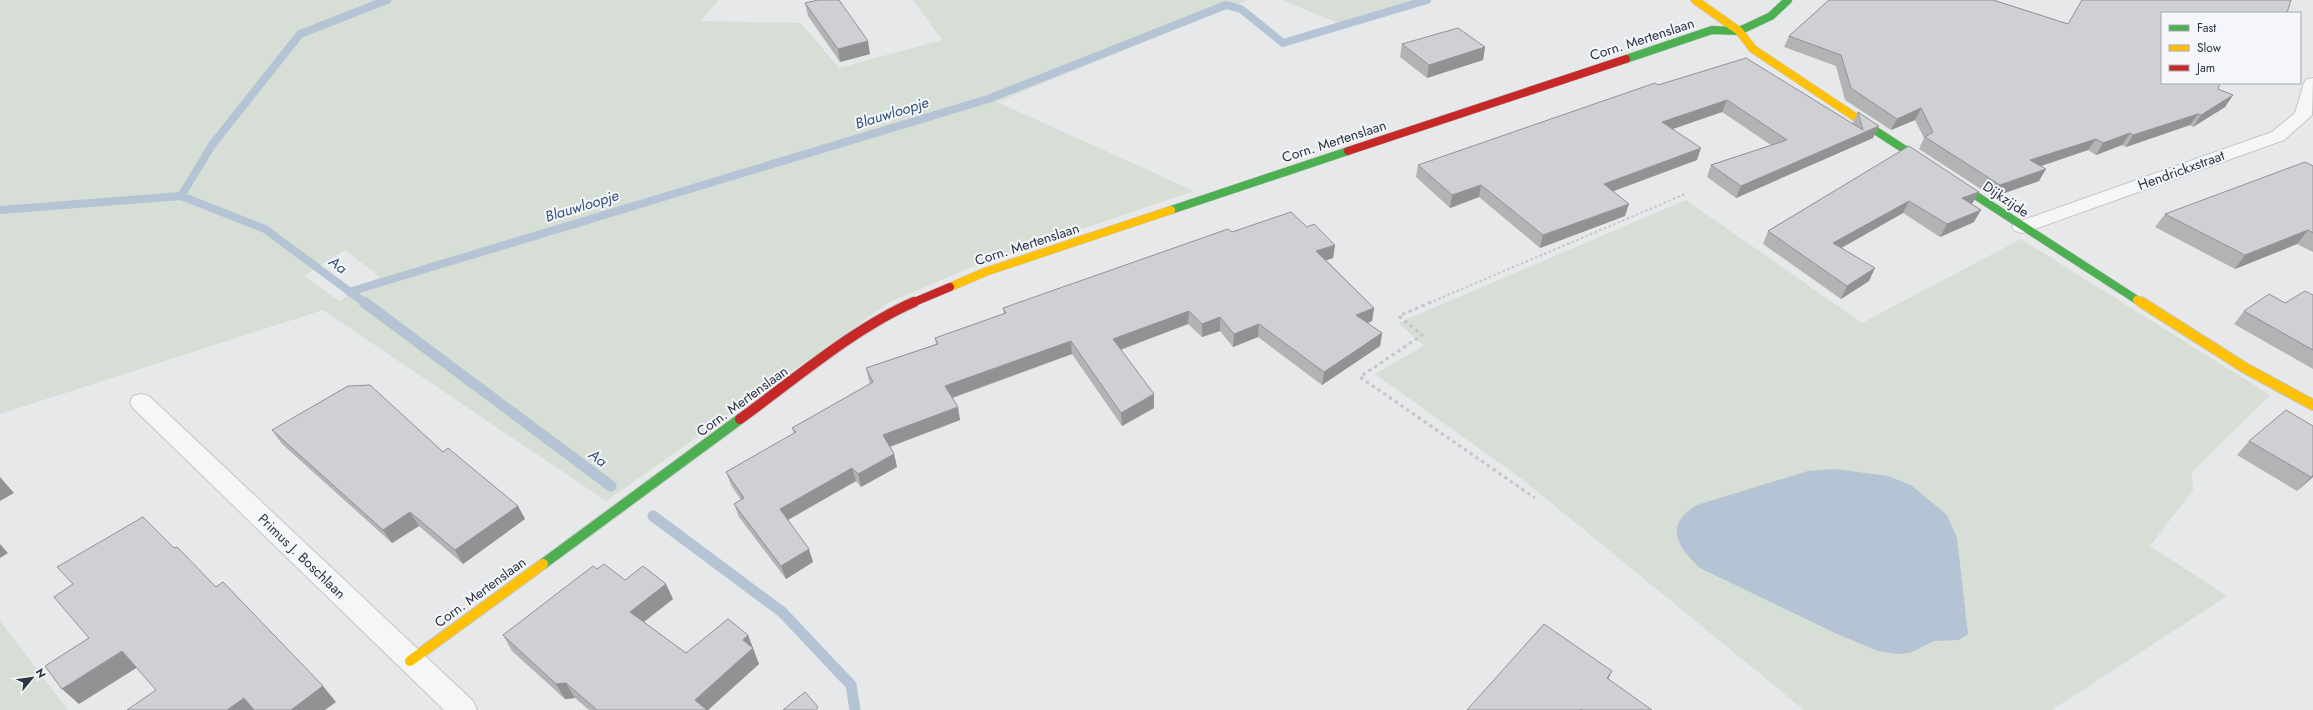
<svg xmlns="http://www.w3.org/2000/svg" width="2313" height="710" font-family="Jost,sans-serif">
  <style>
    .green { fill: #d6ded6; fill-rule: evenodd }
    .water { fill: #b4c4d5 }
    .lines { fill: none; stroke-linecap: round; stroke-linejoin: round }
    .stream-far1 { stroke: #b4c4d5; stroke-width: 8 }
    .stream { stroke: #b4c4d5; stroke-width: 11 }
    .street-casing { stroke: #c4c6c8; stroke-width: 2 }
    .fast-far1-casing { stroke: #c4c6c8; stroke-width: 9 }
    .fast-casing { stroke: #c4c6c8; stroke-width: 12 }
    .slow-far1-casing { stroke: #c4c6c8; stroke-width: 9 }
    .slow-casing { stroke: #c4c6c8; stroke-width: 12 }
    .jam-far1-casing { stroke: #c4c6c8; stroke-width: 9 }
    .jam-casing { stroke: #c4c6c8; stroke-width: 12 }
    .path-far1 { stroke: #c5c6ca; stroke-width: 2; stroke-dasharray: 2.5 2.5; stroke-linecap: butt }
    .path { stroke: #c5c6ca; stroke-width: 3; stroke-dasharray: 3.5 3.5; stroke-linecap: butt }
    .street { fill: #f5f6f7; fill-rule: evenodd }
    .fast-far1 { stroke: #4caf50; stroke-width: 8 }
    .fast { stroke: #4caf50; stroke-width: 10 }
    .slow-far1 { stroke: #ffc107; stroke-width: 8 }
    .slow { stroke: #ffc107; stroke-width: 10 }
    .jam-far1 { stroke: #c62828; stroke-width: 8 }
    .jam { stroke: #c62828; stroke-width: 10 }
    .wall { fill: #b1b3b5 }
    .shaded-wall { fill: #909294 }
    .building { fill: #ced0d3; stroke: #909294 }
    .labels { text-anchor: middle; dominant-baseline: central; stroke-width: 4; stroke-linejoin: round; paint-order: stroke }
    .street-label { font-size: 14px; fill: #2b3445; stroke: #f4f6f9 }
    .water-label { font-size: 15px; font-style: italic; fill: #34527a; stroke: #f4f6f9 }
  </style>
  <rect width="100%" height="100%" fill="#e6e8ea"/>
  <path class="green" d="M0,0H719L700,21L801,23L839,68L942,40L913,0H1248L997,102L1194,191L981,263L890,302L606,501L323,310L0,414ZM345,250L380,277L339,301L304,276Z
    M1282,0H1426L1348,27Z
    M1686,200L1862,323L2021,239L2270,395L2192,472L2193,490L2150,546L2227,596L2052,710H1804L1522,479L1375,374L1424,346L1398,323Z
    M0,621L68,710H0Z"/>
  <path class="water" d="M1835,469L1888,476L1911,485L1947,515L1957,538L1968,634L1959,640L1934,641L1910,653L1897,654L1878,651L1837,634L1700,568C1677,547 1663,525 1697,505L1808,471Z"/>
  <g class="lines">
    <path class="stream-far1" d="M181,196L212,145L300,34L387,0
      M0,210L181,196L265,229L365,303
      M349,292L988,99L1226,5L1241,9L1283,43L1427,0"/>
    <path class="stream" d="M364,302L611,486
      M653,516L782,612L851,685L855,710"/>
    <defs>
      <path id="street" d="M2313,78L2312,115L2284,140L2029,231L2022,233L2015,231L2012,227L2015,223L2272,132L2295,113L2304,83L2307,79Z
        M141,394L149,396L473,701L477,710H444L133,408L130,402L133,396Z"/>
      <path id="fast-far1" d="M1626,59L1712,30L1739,31L1771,16L1788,0
        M1873,129L2137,300
        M1171,210L1348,151"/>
      <path id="fast" d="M543,564L740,419"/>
      <path id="slow-far1" d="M1695,0L1739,31L1753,49L1873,129
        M950,287L985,272L1171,210
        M2137,300L2142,303"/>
      <path id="slow" d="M2141,302L2245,368L2313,405
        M410,661L543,564"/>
      <path id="jam-far1" d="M1348,151L1626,59
        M912,303L950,287"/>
      <path id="jam" d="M740,419C794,380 854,328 914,302"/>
    </defs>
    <use href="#street" class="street-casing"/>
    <use href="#fast-far1" class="fast-far1-casing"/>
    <use href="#fast" class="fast-casing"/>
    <use href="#slow-far1" class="slow-far1-casing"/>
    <use href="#slow" class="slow-casing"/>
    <use href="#jam-far1" class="jam-far1-casing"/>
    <use href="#jam" class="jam-casing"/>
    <path class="path-far1" d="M1429,303L1685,194"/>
    <path class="path" d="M1431,302L1399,316L1422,335L1360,377L1535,498"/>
    <use href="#street" class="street"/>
    <use href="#fast-far1" class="fast-far1"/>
    <use href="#fast" class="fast"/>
    <use href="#slow-far1" class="slow-far1"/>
    <use href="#slow" class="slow"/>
    <use href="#jam-far1" class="jam-far1"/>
    <use href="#jam" class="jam"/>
  </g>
  <path class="wall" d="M1829,0H1994L2068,24L2162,13L2218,89L2233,95L2225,107L2193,127L2190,125L2126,147L2122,145L2096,155L2088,150L2041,166L2039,181L1993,197L1919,149L1924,138L1915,120L1891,130L1845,100L1836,66L1784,47L1789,36Z
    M805,3L870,54L840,62L808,16Z
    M1402,44L1485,47L1483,60L1427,78L1400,57Z
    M1658,85L1852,124L1858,112L1873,138L1736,198L1707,177L1711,165L1771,145L1722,112L1673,129L1697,160L1614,191L1625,216L1540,248L1479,197L1450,208L1416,177L1418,165Z
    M1909,146L1972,204L1974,222L1940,237L1903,213L1841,248L1869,281L1841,299L1763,244L1768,231Z
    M2313,166V252L2297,244L2235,269L2155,227L2165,214Z
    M1307,227L1335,245L1333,258L1326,260L1374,308L1372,321L1367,323L1382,333L1380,346L1322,385L1258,337L1233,347L1220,331L1202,337L1188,324L1121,350L1154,394V408L1122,426L1072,354L953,398L960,420L890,447L894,454L897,467L861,487L856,481L788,520L813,562L786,579L739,517L734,504L741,500L731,485L726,472L794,434L792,428L870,384L869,381L866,368L936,344L935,338L1004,314L1003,308L1232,232Z
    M2313,295V369L2234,324L2244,311L2285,303Z
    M272,430L443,452L518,506L525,519L463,564L419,526L392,543L282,444Z
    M2249,441L2313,477L2297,491L2237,455Z
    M597,569L625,580L673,599L644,622L686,653L748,635L759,664L708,710H589L575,698L565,699L512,651L503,635Z"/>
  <path class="shaded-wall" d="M868,41L870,54L840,62L838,49Z
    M1485,47L1483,60L1427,78L1429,65Z
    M2233,95L2225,107L2193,127L2201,115Z
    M1727,100L1722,112L1658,134L1662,122Z
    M1921,108L1915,120L1891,130L1897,119Z
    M2198,114L2190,125L2126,147L2133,135Z
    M1879,126L1873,138L1736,198L1741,186Z
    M2130,133L2122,145L2096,155L2103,143Z
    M2096,139L2088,150L2023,172L2030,160Z
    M1701,148L1697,160L1600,196L1604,184Z
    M2046,169L2039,181L1993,197L2000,185Z
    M1481,185L1479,197L1450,208L1452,195Z
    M1979,192L1972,204L1962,198Z
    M1909,201L1903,213L1827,256L1833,243Z
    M1629,204L1625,216L1540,248L1543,235Z
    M1981,210L1974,222L1940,237L1947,224Z
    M2308,230L2297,244L2235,269L2245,255Z
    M1335,245L1333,258L1315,264L1316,251Z
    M1875,268L1869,281L1841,299L1847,286Z
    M1374,308L1372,321L1354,329L1356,315Z
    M1189,311L1188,324L1113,352V339Z
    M1220,317V331L1202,337V324Z
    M1259,324L1258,337L1233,347L1234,334Z
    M1382,333L1380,346L1322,385L1324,372Z
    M1071,341L1072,354L948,399L945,386Z
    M1154,394V408L1122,426L1121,413Z
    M958,407L960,420L886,448L883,435Z
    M894,454L897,467L861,487L858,474Z
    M852,468L856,481L784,522L780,509Z
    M2313,475V477L2297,491Z
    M0,477L14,493L0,501Z
    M518,506L525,519L463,564L455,550Z
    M410,512L419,526L392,543L383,530Z
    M0,544L8,553L0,558Z
    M809,549L813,562L786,579L781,566Z
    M666,584L673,599L637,627L630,612Z
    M748,635L759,664L708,710H699L695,700L743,640Z
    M122,651L138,667L79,704L62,689Z
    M1612,671L1606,684L1607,678Z
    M566,683L575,698L565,699L556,684Z
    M323,686L336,702L325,710H291Z
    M244,698L255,710H227Z"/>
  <path class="building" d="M818,0H839L868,41L838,49L805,3Z
    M1829,0H1993L2068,24L2082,0H2291L2287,13H2162V83H2220L2218,89L2233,95L2201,115L2198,114L2133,135L2130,133L2103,143L2096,139L2030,160L2046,169L2000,185L1925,137L1933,132L1921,108L1897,119L1851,88L1841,55L1789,36Z
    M1458,28L1485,47L1429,65L1402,44Z
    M1746,58L1863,130L1858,112L1879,126L1741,186L1711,165L1787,140L1727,100L1662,122L1701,148L1604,184L1629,204L1543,235L1481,185L1452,195L1418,165L1655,83L1658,85Z
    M1909,146L1979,192L1962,198L1981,210L1947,224L1909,201L1833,243L1875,268L1847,286L1768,231Z
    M2305,162L2313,166V233L2308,230L2245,255L2165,214Z
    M1291,212L1307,227L1314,224L1335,245L1316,251L1374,308L1356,315L1382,333L1324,372L1259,324L1234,334L1220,317L1202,324L1189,311L1113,339L1154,394L1121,413L1071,341L945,386L958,407L883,435L894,454L858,474L852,468L780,509L809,549L781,566L734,504L744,498L726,472L796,432L792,428L873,382L866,368L938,344L935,338L1006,313L1003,308L1228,229L1232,232Z
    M2305,291L2313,295V350L2244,311L2269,294L2285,303Z
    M370,385L443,452L448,448L518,506L455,550L410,512L383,530L272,430L348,386Z
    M2286,410L2313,426V475L2311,477L2249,441Z
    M143,517L174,548L177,547L216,587L223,582L323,686L291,710H254L244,698L227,710H127L156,690L122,651L62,689L45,666L89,638L54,597L73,584L57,567Z
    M604,564L625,580L643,566L666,584L630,612L686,653L728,619L748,635L743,640L753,648L695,700L707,710H597L566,683L556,684L503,635L593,566L597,569Z
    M1544,624L1612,671L1607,678L1652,710H1582L1581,709L1580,710H1467Z
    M805,692L818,707L816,710H783Z"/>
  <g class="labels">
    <g class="street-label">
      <text transform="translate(1642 39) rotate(-18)">Corn. Mertenslaan</text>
      <text transform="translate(1334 141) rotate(-18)">Corn. Mertenslaan</text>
      <text transform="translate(2181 170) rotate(-20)">Hendrickxstraat</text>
      <text transform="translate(2006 199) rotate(34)">Dijkzijde</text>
      <text transform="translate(1027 244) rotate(-18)">Corn. Mertenslaan</text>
      <text transform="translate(742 401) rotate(-36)">Corn. Mertenslaan</text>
      <text transform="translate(302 556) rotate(44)">Primus J. Boschlaan</text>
      <text transform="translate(480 592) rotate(-36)">Corn. Mertenslaan</text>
    </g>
    <g class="water-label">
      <text transform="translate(892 113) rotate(-17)">Blauwloopje</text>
      <text transform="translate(582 206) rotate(-17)">Blauwloopje</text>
      <text transform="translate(338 265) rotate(37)">Aa</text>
      <text transform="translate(598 458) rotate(37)">Aa</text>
    </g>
  </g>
  <rect x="2161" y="12" width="140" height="72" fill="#f4f6f9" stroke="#a4a8b1"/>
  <rect x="2169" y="25" width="20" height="6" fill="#4caf50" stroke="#a4a8b1"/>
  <text x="2197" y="32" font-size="12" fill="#2b3445">Fast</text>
  <rect x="2169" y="45" width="20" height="6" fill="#ffc107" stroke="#a4a8b1"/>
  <text x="2197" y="52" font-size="12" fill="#2b3445">Slow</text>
  <rect x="2169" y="65" width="20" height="6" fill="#c62828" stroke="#a4a8b1"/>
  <text x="2197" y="72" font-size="12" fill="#2b3445">Jam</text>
  <g transform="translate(32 678) rotate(61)" stroke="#f4f6f9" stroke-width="3" paint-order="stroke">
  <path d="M0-3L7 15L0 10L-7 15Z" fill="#2b3445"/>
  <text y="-6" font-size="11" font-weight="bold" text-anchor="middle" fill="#2b3445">N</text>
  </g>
</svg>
